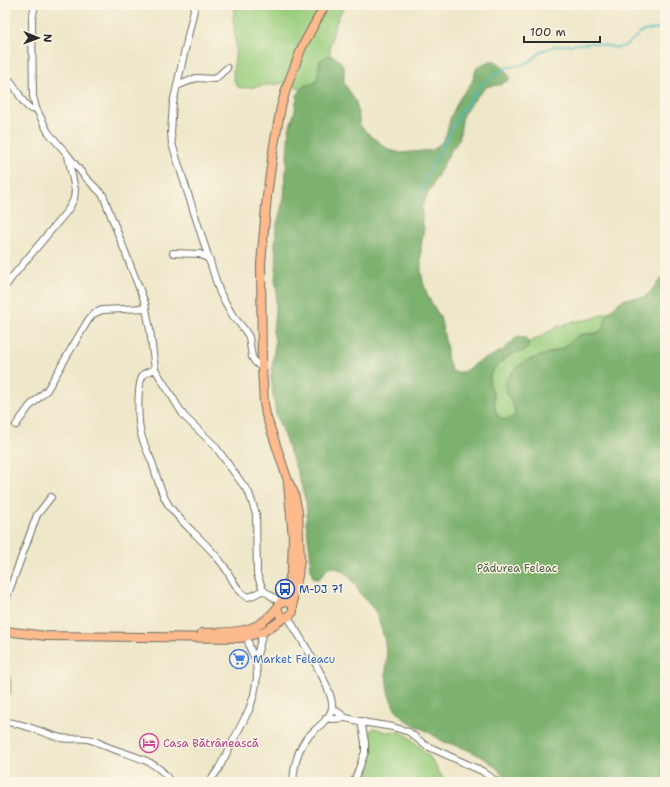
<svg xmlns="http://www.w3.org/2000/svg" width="670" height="787" font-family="'Shantell Sans',sans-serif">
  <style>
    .green { fill: #9ace7f; stroke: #627c55 }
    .forest { fill: #7bb16e; stroke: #536e4c }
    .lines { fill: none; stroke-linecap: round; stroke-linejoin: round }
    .stream { stroke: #4dbbc5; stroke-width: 1.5 }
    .minor-casing { stroke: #6f6d62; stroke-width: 8 }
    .major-casing { stroke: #6f6d62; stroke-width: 10 }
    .minor { stroke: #fff; stroke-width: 6 }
    .major { stroke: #fcba8d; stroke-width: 8 }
    .labels { text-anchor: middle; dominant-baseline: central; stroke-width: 3; stroke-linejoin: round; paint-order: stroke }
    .park-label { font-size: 11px; fill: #4c5c44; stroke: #fcf5e5 }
    .transit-label { font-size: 11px; fill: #164399; stroke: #fcf5e5; text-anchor: start }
    .shop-label { font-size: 11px; fill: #366cbe; stroke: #fcf5e5; text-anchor: start }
    .hotel-label { font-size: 11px; fill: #b23c85; stroke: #fcf5e5; text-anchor: start }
  </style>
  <rect width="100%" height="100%" fill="#fcf5e5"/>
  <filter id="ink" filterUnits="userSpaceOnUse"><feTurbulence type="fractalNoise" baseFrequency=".025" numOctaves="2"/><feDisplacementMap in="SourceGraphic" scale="8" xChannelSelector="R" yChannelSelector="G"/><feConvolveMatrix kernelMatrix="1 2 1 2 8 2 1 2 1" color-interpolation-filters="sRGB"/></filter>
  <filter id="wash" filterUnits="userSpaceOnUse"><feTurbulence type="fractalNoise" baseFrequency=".012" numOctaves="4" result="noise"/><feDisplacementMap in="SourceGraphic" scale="16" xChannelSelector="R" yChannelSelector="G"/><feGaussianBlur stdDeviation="0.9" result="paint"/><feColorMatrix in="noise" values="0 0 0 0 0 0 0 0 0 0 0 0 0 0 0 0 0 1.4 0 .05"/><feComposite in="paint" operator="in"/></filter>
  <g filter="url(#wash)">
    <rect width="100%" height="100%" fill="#eee7c9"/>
    <path class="green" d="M236,5H346C336,17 329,41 330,56C312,58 323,73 315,83L304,86L301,89L284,83L245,88L238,87L234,80L233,73L236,49L233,18Z
      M609,312C605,318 607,325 603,329C596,336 590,332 582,334C574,337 569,344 562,348C541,358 517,358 506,382L515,411V415C508,422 499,421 496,411C494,407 495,401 494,396C492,389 487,383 490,375C492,368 509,355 515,353C519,351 524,352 527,349C529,347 528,346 528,343L557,327L572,322L591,319Z
      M5,673L9,674L11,682V693L5,697Z
      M374,728L386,732L397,731L408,736L430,757L445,782H358C361,775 366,769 368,762C370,751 368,740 371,730Z"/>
    <path class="forest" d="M326,56H334L340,61L344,67V83L356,102L360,125L365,131L389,150L401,153L433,150L442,142L446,135L451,116L460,98L472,82L477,67C490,60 495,57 504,69C507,74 510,74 509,80L499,85L488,86L477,96L466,111L463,114L459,140L450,152L422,205V221L424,228L421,247V270L423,282L428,297L440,317L447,349V357L452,371L456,372H463L480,361L502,351L517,337H524C528,340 531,346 526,350C523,352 518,352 514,353C507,357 495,366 491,373C487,382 492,388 494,397C495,401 494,405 495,409C497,420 507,423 515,415C517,404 500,394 508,378C520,357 544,357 563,348C570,344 574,336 583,334C588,333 593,335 598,333C606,328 603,322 607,315C609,312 612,309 615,306C619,302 625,298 631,298C636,297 641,299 646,296C654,290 656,281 665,277V782H509C504,776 498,769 492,764C480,754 458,745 444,742L427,731L415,725L404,719L394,707L388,692L386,673L387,657L384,637L378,618L375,611L360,593L352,580L345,572L334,567L327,569L320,578L316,579L313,578L311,570L310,551L306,522L307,510L306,502L298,474L276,414L271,379L275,342L273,331L277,290L275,279L277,259L275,247L276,228L284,198L289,129L295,111L297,95L304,86L315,83L317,80L320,61Z"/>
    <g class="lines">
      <path class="stream" d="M421,191L427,175L462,110L482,84L493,75L506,68L527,63L533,59L540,52L555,46L594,43L617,48L625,46L643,31L665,27"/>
    </g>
  </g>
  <g filter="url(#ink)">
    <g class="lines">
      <defs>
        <path id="minor" d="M35,5L32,19L33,96L36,108L48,132L67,154L85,177L103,195L145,303L150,330L155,369L184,416L215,446L249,493L256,514L257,574L263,590L277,600L279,605
          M195,5L173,103L171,132L172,144L220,293L233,316L244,329L249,337L252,357L255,362L262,368
          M5,76C18,85 19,102 31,109L36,108
          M177,86L196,78L215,79L227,68
          M173,253L200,254L210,260
          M5,287L12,277L68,210L74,199L75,190L68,156
          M155,369C152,371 146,372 144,374C136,383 138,423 141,434C143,443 148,453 152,462C157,477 161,495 170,507C185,527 205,541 220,561C230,572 234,589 247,597L252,596L263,590
          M16,425L29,407L47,390L87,322L93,314L102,310L146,308
          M5,602L37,515L51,497
          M288,617C298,635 335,690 332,708C330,720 314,729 306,739C297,751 294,767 293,782
          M249,633C246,642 251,652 256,659
          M332,709L335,710L346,718L368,723L393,727L409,732L425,745L482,771L497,782
          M326,718L332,719L346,718
          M5,722C25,723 41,733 61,738C70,740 82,737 91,740C97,741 102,745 108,747C130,756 158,759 170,782
          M209,782L218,770L249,710L254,695L257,677L256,659L263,632
          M354,782L365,752V742L361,721"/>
        <path id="major" d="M282,602H289L293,606V612L288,617H284L280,615L277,608L287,591L292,568L293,537L288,484
          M293,606V595L298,576L300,559L298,512L294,493L288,481L266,415L264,403L262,368L261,264L267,196L274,145L281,107L287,86L302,47L325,5
          M5,631L46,636L241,638L263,632L286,617
          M202,633C234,632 256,635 277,608"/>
      </defs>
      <use href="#minor" class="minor-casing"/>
      <use href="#major" class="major-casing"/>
      <use href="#minor" class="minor"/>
      <use href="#major" class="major"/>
    </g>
  </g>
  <defs>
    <symbol id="bus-ring" viewBox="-11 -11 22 22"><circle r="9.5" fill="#fcf5e5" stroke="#1a4fb4" stroke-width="1.5"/><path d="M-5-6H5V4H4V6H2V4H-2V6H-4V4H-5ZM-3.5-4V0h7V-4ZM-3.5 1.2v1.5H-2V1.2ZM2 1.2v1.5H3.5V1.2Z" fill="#1a4fb4"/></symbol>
    <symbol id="supermarket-ring" viewBox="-11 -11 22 22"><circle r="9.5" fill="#fcf5e5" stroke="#3f7fe0" stroke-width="1.5"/><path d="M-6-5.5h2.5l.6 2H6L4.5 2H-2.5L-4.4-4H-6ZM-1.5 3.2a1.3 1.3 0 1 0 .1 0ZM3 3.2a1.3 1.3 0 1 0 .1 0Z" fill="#3f7fe0"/></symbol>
    <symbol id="hotel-ring" viewBox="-11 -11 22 22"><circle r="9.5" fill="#fcf5e5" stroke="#d1479c" stroke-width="1.5"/><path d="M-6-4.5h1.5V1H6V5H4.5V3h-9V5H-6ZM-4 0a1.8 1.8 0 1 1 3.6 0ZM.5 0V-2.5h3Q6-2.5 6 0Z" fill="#d1479c"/></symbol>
  </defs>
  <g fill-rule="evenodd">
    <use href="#bus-ring" x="274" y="578" width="22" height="22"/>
    <use href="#supermarket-ring" x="228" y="648" width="22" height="22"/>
    <use href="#hotel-ring" x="138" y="732" width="22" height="22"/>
  </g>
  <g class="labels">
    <g class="park-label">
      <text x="517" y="568">Pădurea Feleac</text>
    </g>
    <g class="transit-label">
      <text x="299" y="589">M-DJ 71</text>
    </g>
    <g class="shop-label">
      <text x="253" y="659">Market Feleacu</text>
    </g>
    <g class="hotel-label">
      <text x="163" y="743">Casa Bătrânească</text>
    </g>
  </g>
  <rect width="670" height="787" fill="none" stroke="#fcf5e5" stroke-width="20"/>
  <g transform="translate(38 38) rotate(91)" stroke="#fcf5e5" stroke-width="3" paint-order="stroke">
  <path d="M0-3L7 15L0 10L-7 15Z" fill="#2b2b2b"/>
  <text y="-6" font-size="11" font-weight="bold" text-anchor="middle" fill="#2b2b2b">N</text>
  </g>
  <path d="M524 36v6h76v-6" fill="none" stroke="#2b2b2b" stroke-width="2"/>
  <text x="530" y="36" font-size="12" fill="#2b2b2b" stroke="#fcf5e5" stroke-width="3" paint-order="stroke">100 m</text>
</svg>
